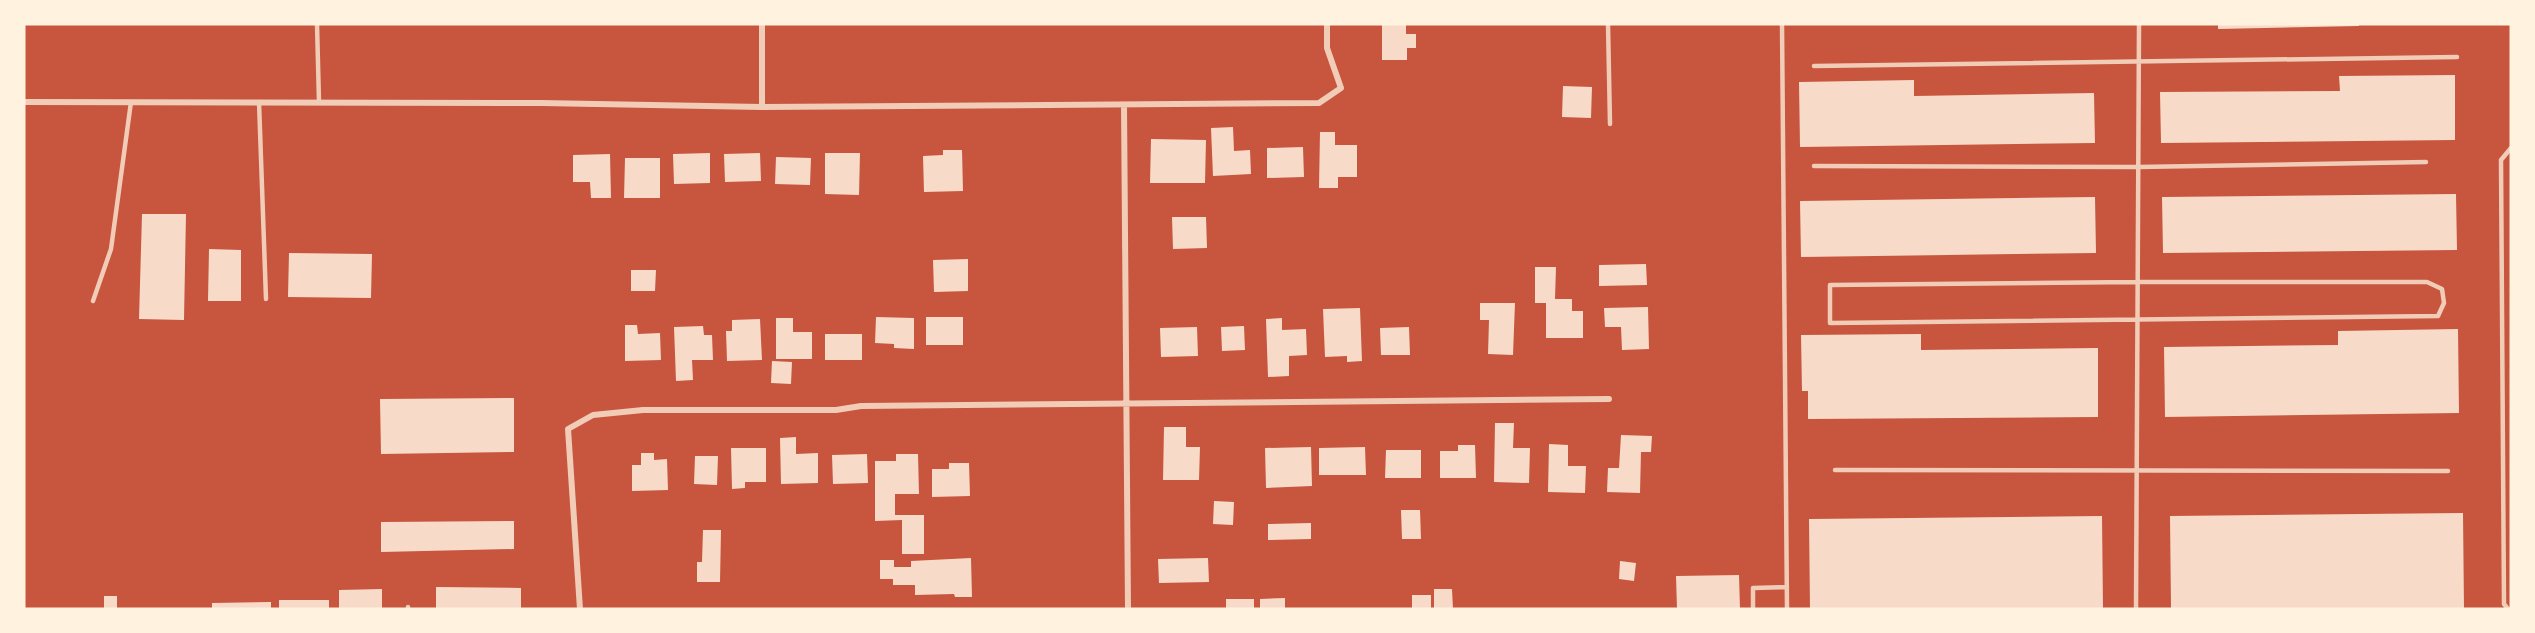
<svg xmlns="http://www.w3.org/2000/svg" width="2535" height="633" font-family="Poppins,sans-serif">
  <style>
    .building { fill: #f7dbc8 }
    .lines { fill: none; stroke-linecap: round; stroke-linejoin: round }
    .service { stroke: #f1ccb7; stroke-width: 4.5 }
    .minor { stroke: #f1ccb7; stroke-width: 6 }
  </style>
  <rect width="100%" height="100%" fill="#c8553d"/>
  <path class="building" d="M1382,24H1406V34H1416V48H1407V60H1382Z
    M2218,24H2359V26L2218,29Z
    M2455,75V140L2161,143L2160,92L2340,91L2339,76Z
    M1914,80V96L2094,93L2095,143L1800,147L1799,82Z
    M1563,86L1592,87L1591,118L1562,117Z
    M1233,127L1234,151L1250,150L1251,174L1213,176L1211,128Z
    M1320,132H1335V145H1357V177H1338V188H1319Z
    M1151,139L1206,140L1205,183H1150Z
    M1303,147L1304,177L1267,178V148Z
    M943,150H962L963,191L924,192L923,156L943,155Z
    M710,153V183L674,184L673,154Z
    M760,153L761,181L725,182L724,154Z
    M825,153H860L859,195L825,194Z
    M610,154L611,198H591L590,182H573V155Z
    M776,157L811,158L810,185L775,184Z
    M625,158H660V198H624Z
    M2456,194L2457,250L2163,253L2162,197Z
    M2095,197L2096,253L1801,257L1800,201Z
    M142,214H186L184,320L139,319Z
    M1172,217H1206L1207,248L1173,249Z
    M209,249L241,250V301H208Z
    M289,253L372,254L371,298L288,297Z
    M968,259V291L934,292L933,260Z
    M1646,264L1647,285L1599,286V265Z
    M1535,267H1556L1555,299H1572V311H1583V338H1546V303H1535Z
    M631,270H656L655,291H631Z
    M1480,303H1515L1513,355L1488,354L1489,320H1480Z
    M1648,307L1649,349L1622,350L1621,327H1605L1604,308Z
    M1360,308L1362,361L1347,362V356L1325,357L1323,309Z
    M876,317L914,318V349L894,348V344L875,343Z
    M926,317H963V345H926Z
    M776,318H793V332H812V359H776Z
    M1282,318V330L1306,329L1307,355L1289,356V376L1268,377L1266,319Z
    M760,319L762,360L727,361L726,331H732V320Z
    M625,325H637L638,334L660,333L661,360L625,361Z
    M703,326L704,335H712L713,360H692L693,380L676,381L674,327Z
    M1244,326L1245,350L1222,351L1221,327Z
    M1197,327L1198,356L1161,357L1160,328Z
    M1409,327L1410,355H1381L1380,328Z
    M2458,329L2459,413L2165,417L2164,347L2338,345V331Z
    M825,334H862V360H825Z
    M1921,334V350L2098,348V417L1808,419V391H1802L1801,335Z
    M772,361L792,362L791,384L771,383Z
    M514,398V452L381,454L380,399Z
    M1495,423H1514L1513,448H1530L1529,483L1494,482Z
    M1164,427H1186V447H1200L1199,480H1163Z
    M1621,435L1652,436L1651,452H1641L1640,493L1607,492L1608,468H1619Z
    M796,437V454L818,453V483L781,484L780,438Z
    M1549,444L1568,445V466H1586L1585,493L1548,492Z
    M1458,445H1475L1476,478H1440V451H1458Z
    M1311,447L1312,486L1266,488L1265,448Z
    M1365,447L1366,475H1319V448Z
    M731,448H766V482H745V488L732,489Z
    M1386,450H1421V478H1385Z
    M641,453H654V460L667,459L668,490L632,491V465H641Z
    M867,454L868,483L833,484L832,455Z
    M896,454H918L919,494H895V515H924V554H902V520L875,521V461H896Z
    M695,456H718L717,485L694,484Z
    M949,463H969L970,496L932,497V469H949Z
    M1214,501L1234,502L1233,525L1213,524Z
    M1401,510H1420L1421,539H1402Z
    M2463,513L2464,609H2171L2170,516Z
    M2102,516L2103,609H1810L1809,519Z
    M514,521V549L381,552V522Z
    M1311,523V539L1268,540V524Z
    M703,530H721L720,582H697V562H702Z
    M971,558L972,597H955L954,594L915,595V585H893V579H880V560H894V567H911V561Z
    M1208,558L1209,582L1159,583L1158,559Z
    M1620,561L1636,563L1634,581L1619,579Z
    M1739,575L1740,609H1677L1676,576Z
    M436,587L521,588V609H436Z
    M382,589V609H339V590Z
    M1434,589H1452L1453,609H1434Z
    M1412,595H1431V609H1412Z
    M104,596H117V609H104Z
    M1285,598V609H1260V599Z
    M1226,599H1254V609H1226Z
    M279,600H329V609H279Z
    M271,602V609H212V603Z"/>
  <g class="lines">
    <path class="service" d="M317,24L319,102
      M1608,24L1610,124
      M1782,24L1787,609
      M1814,66L2457,57
      M259,102L266,299
      M1814,166L2138,167L2426,162
      M2136,282H2427L2442,289L2444,303L2438,316L1830,323V285Z
      M93,301L111,249L131,102
      M1835,470L2448,471
      M408,607V609
      M1753,609V588L1787,587
      M2136,609L2139,24
      M2508,609L2504,604L2501,160L2511,148"/>
    <path class="minor" d="M762,24V107
      M24,102L541,103L762,107L1319,103L1341,88L1327,48V24
      M1124,105L1128,609
      M580,609L568,429L593,415L643,410H836L861,406L1609,399"/>
  </g>
  <rect width="2535" height="633" fill="none" stroke="#fff3e0" stroke-width="51"/>
</svg>
